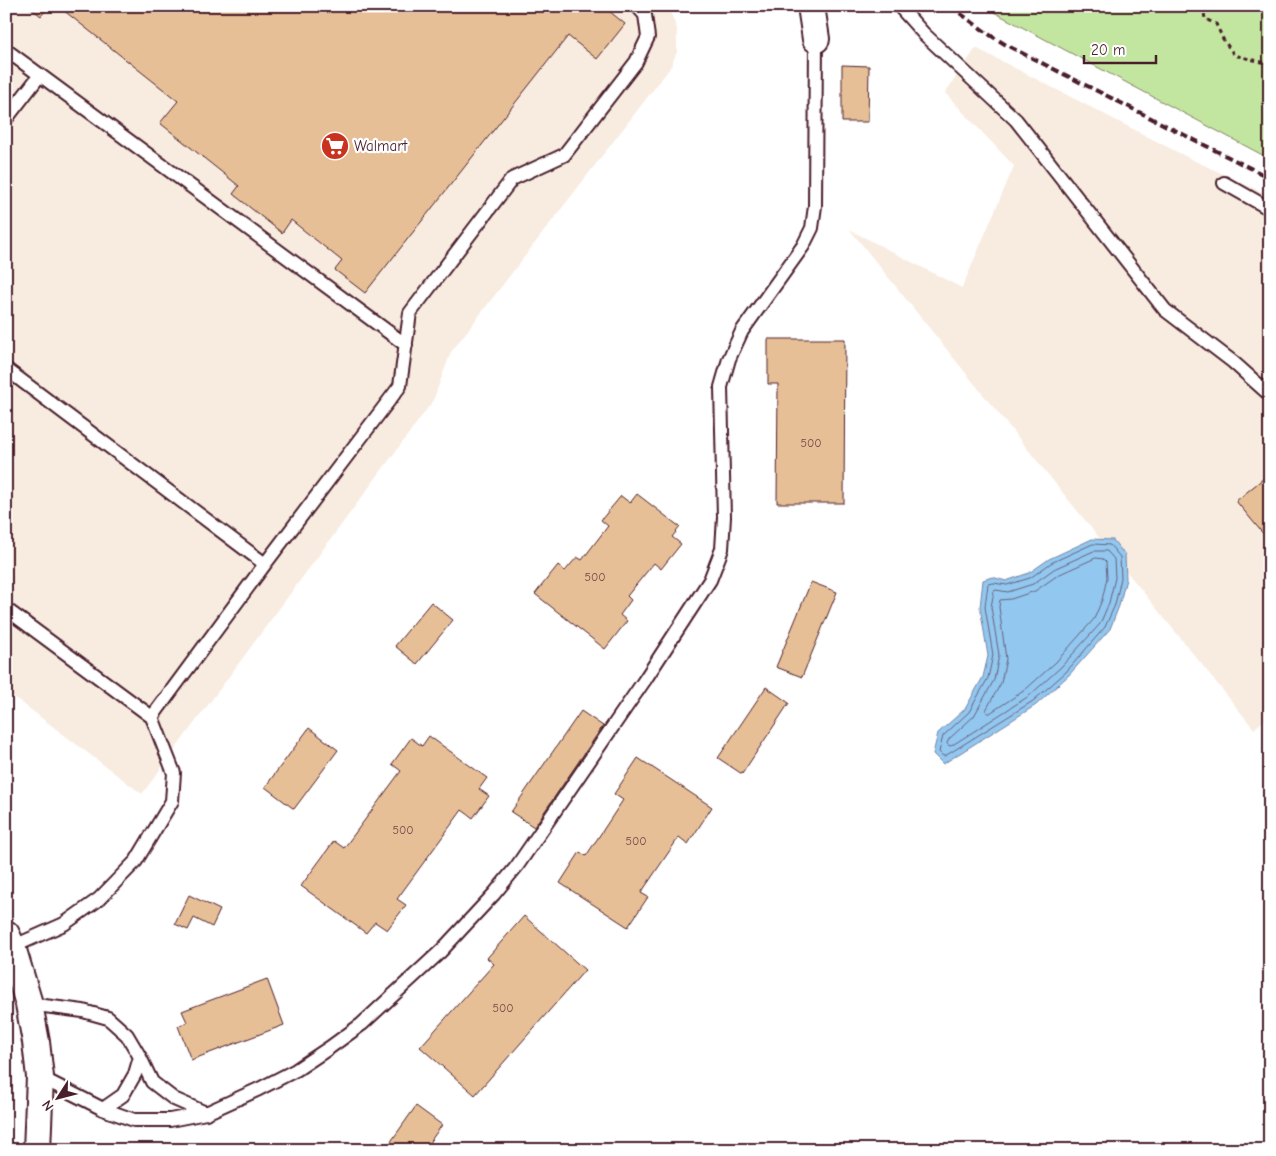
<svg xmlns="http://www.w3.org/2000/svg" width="1276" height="1156" font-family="'Comic Neue',sans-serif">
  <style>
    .built { fill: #f8ece0 }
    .green { fill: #c2e6a0; stroke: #868266 }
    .water { fill: #92c7f0; stroke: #7584a1 }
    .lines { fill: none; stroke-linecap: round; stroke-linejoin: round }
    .shore { stroke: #67627a; stroke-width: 1 }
    .building { fill: #e7bf97; stroke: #4a1f2b }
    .service-casing { stroke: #4a1f2b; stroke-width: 16 }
    .minor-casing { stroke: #4a1f2b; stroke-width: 30 }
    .path { stroke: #4a1f2b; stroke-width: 3; stroke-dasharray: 4 4; stroke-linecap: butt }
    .service { stroke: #fff; stroke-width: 12 }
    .minor { stroke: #fff; stroke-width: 26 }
    .rail { stroke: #4a1f2b; stroke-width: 4; stroke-dasharray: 8 4; stroke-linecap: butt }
    .labels { text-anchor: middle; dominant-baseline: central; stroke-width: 4.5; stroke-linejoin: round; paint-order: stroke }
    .number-label { font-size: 12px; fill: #714746 }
    .poi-label { font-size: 15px; fill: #4a1f2b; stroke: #fff; text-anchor: start }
  </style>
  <rect width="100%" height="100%" fill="#fff"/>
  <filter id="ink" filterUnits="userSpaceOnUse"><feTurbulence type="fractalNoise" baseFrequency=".02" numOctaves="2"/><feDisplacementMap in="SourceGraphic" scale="10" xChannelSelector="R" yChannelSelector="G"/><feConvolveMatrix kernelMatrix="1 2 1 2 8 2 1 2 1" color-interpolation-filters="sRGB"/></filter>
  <g filter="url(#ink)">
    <path class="built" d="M6,6H663L671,14L677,29V52L670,68L451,352L433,401L142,794L6,691Z
      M976,48L1189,158L1270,196V715L1254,729L850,230L962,288L1014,166L945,93Z"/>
    <path class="green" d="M984,6H1270V159L988,9Z"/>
    <path class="water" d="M1092,539L1113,540L1125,555L1126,579L1119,606L1110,629L1069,675L1036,705L943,764L933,754L938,733L965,709L983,677L988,656L980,607L983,580L992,577L1006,581L1029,573L1049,559Z"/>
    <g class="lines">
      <path class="shore" d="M1093,544L1110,545L1120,557L1121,578L1115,605L1105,627L1066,672L1033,701L945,756H943L939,752L943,736L969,712L988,678L993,655L985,607L988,584L993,583L1007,585L1030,578L1051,563Z
        M1094,551H1107L1114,559L1115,578L1109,603L1100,624L1061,667L1029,696L951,746L948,745L947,743L949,739L974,716L994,680L999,655L991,607L994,591L996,590L1008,592L1033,584L1054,569Z
        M1096,558L1103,559L1106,562L1107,578L1102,600L1094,619L1056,662L1025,690L990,713H987L986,710L1001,683L1006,659L999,607L1000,600L1011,599L1035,591L1058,575Z"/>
    </g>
    <path class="building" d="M28,6H49L41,16Z
      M58,6H603L625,24L597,59L568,36L365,293L335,270L342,261L291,220L282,233L233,194L239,186L160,123L178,101Z
      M842,65L869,66L868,122H842Z
      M768,339H845L844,503H777L778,384H768Z
      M1270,473V533L1265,536L1236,501Z
      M637,494L680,527L672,537L681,544L661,569L654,563L627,596L631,600L620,615L627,621L605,649L535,594L558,565L565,571L577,557L582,560L608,526L601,520L621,496L630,503Z
      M811,582L837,592L802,677L776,667Z
      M431,602L453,620L417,664L395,646Z
      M766,687L789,703L742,774L718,758Z
      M581,711L603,726L534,827L511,812Z
      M309,728L338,750L294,809L265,787Z
      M429,736L487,778L479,789L489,796L473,818L462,810L397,899L406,905L387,930L375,922L366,933L301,886L334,841L344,848L401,771L392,764L411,738L422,746Z
      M638,758L712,807L688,844L679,837L641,893L648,897L628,927L560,883L580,852L586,856L623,800L614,794Z
      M189,895L220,910L212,927L194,918L188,930L175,924Z
      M524,916L585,970L475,1095L420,1047L494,964L487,958Z
      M267,979L284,1025L191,1060L178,1026L187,1022L182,1011Z
      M416,1106L442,1125L424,1150H385Z"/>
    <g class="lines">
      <defs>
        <path id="service" d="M899,6L924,34L1016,120L1165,310L1233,362L1270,395
          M6,50L406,345
          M6,119L40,75
          M1224,183L1270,209
          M6,369L265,564
          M6,609L152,717L265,564L400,386L410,313L512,179L564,155L636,62L648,37L645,15L637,6
          M12,947L64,924L99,899L136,861L172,801L174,773L152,717
          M29,1004L83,1011L108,1018L127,1035L140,1057L152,1082L174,1099L206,1113
          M40,1077L103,1109L134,1120H170L206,1113L259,1089L296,1070L329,1048L362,1024L441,951L494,894L517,866L644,681L710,580L722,549L724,517L721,387L729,359L742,331L803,246L812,228L815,206L816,39
          M103,1109L123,1095L135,1074L140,1057"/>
        <path id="minor" d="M811,6L816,39
          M6,934L12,947L29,1004L36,1042L40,1077L37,1150"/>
      </defs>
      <use href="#service" class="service-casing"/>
      <use href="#minor" class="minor-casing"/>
      <path class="path" d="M1203,6L1205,19L1216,24L1223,39L1234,55L1270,64"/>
      <use href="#service" class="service"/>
      <use href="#minor" class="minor"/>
      <path class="rail" d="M950,6L990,35L1008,46L1270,178"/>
    </g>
  </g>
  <defs>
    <symbol id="supermarket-disc" viewBox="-11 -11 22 22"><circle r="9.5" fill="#c8321e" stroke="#fff"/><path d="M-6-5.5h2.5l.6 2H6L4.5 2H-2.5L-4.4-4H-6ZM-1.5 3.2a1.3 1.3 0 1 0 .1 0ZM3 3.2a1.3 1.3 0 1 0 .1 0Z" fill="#fff"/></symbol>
  </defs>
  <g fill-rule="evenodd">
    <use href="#supermarket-disc" x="319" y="130" width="32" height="32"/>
  </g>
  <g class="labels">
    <g class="number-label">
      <text x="811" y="443">500</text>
      <text x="595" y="577">500</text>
      <text x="403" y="830">500</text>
      <text x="636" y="841">500</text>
      <text x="503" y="1008">500</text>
    </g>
    <g class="poi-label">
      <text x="354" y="146">Walmart</text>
    </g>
  </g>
  <rect width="1276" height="1156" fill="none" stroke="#fff" stroke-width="25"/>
  <rect x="12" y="12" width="1251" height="1131" fill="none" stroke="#4a1f2b" stroke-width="2" filter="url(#ink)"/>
  <g transform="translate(58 1098) rotate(234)" stroke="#ffffff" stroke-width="4" paint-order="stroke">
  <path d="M0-4L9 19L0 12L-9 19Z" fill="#4a1f2b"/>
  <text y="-8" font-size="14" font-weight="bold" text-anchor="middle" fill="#4a1f2b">N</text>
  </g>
  <path d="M1084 55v8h72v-8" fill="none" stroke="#4a1f2b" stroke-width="2.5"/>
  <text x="1091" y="55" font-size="15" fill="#4a1f2b" stroke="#ffffff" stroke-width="4" paint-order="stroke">20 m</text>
</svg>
